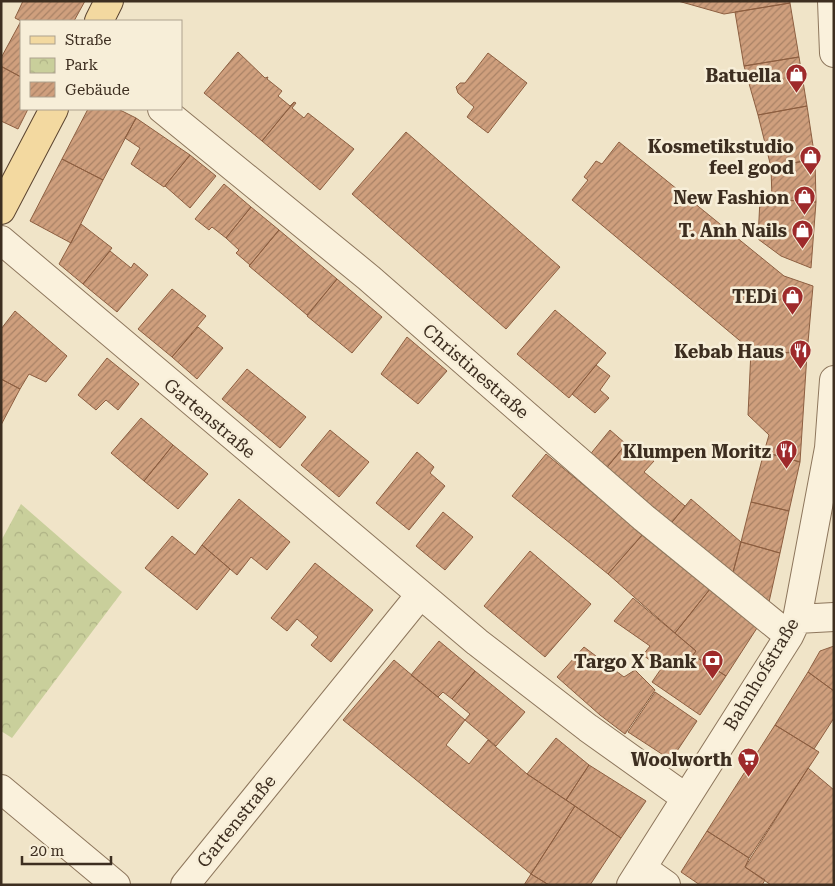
<svg xmlns="http://www.w3.org/2000/svg" width="835" height="886" font-family="'Roboto Serif',serif">
  <style>
    .park { fill: url(#park-crowns) }
    .building { fill: url(#building-hatch); stroke: #8d5f41 }
    .lines { fill: none; stroke-linecap: round; stroke-linejoin: round }
    .minor-casing { stroke: #8d765c; stroke-width: 30 }
    .major-casing { stroke: #5b4430; stroke-width: 30 }
    .minor { stroke: #faf1dc; stroke-width: 28 }
    .major { stroke: #f3d9a0; stroke-width: 28 }
    .labels { text-anchor: middle; dominant-baseline: central; stroke-width: 5; stroke-linejoin: round; paint-order: stroke }
    .poi-label { font-size: 18px; font-weight: bold; fill: #3d2e20; stroke: #f7eed8; text-anchor: end }
    .street-label { font-size: 18px; fill: #3d2e20; stroke: #f7eed8 }
  </style>
  <defs>
    <pattern id="park-crowns" width="20" height="18" patternUnits="userSpaceOnUse" patternTransform="scale(1.25)"><rect width="20" height="18" fill="#c9cf9b"/><path d="M2 6a3 3 0 1 1 6 0M12 15a3 3 0 1 1 6 0" fill="none" stroke="#aeb285"/></pattern>
    <pattern id="building-hatch" width="6" height="6" patternUnits="userSpaceOnUse" patternTransform="scale(1.25)"><rect width="6" height="6" fill="#cf9f7d"/><path d="M-1 1l2-2M0 6l6-6M5 7l2-2" fill="none" stroke="#a98266"/></pattern>
  </defs>
  <rect width="100%" height="100%" fill="#f0e4c8"/>
  <path class="park" d="M21,504L122,592L12,738L1,731V541Z"/>
  <path class="building" d="M23,1H85L74,21H21L15,18Z
    M678,1H790V3L724,14Z
    M790,3L799,57L744,66L735,12Z
    M21,21V77L1,66V58Z
    M238,52L265,78L268,77L267,79L282,91L278,96L290,106L294,102L262,141L204,93Z
    M488,53L527,83L488,133L467,117L474,107L458,93L456,87L460,83H465Z
    M799,57L807,106L758,115L744,66Z
    M2,67L21,77V109H28L18,129L1,121Z
    M294,102L296,103L292,108L304,118L308,113L354,149L320,190L262,141Z
    M807,106L815,159L771,167L758,115Z
    M88,109H118L136,118L103,180L62,159Z
    M136,118L190,155L164,187L131,164L140,148L125,138Z
    M406,132L560,267L506,329L352,194Z
    M619,142L784,276L813,286L807,354L751,350L572,200L588,180L584,177L596,161L602,164Z
    M190,155L216,176L190,208L165,186Z
    M62,159L103,180L71,243L30,221Z
    M815,159L816,202L772,199L771,167Z
    M224,184L251,207L226,238L212,227L209,230L195,219Z
    M760,199L816,202L811,268L781,256L758,239Z
    M251,207L279,230L250,265L236,253L239,250L226,238Z
    M81,224L112,248L83,284L59,264Z
    M279,230L337,279L307,315L249,266Z
    M110,251L131,268L134,263L148,275L117,312L83,284Z
    M337,279L382,317L352,353L307,316Z
    M172,289L206,316L172,357L138,329Z
    M555,310L606,353L569,398L517,354Z
    M15,311L67,356L46,382L29,374L20,389L1,379V329Z
    M198,327L223,348L197,379L172,357Z
    M407,337L447,371L418,404L381,374Z
    M751,350L807,354L800,462L764,452L769,435L748,415Z
    M107,358L139,384L118,410L106,400L96,410L78,395Z
    M596,365L610,376L600,390L609,398L595,413L572,394Z
    M247,369L306,417L280,448L222,399Z
    M1,379L20,389L1,425Z
    M141,418L173,445L144,481L111,453Z
    M330,430L369,462L339,497L301,465Z
    M610,430L626,444L604,471L588,457Z
    M626,444L638,454L641,450L654,461L644,472L685,506L668,527L604,471Z
    M173,445L208,474L178,509L144,481Z
    M417,452L434,467L430,473L445,486L409,530L376,503Z
    M764,452L800,462L789,511L751,502Z
    M546,454L643,534L608,574L512,496Z
    M239,499L290,542L267,570L251,557L237,575L202,545Z
    M691,499L741,542L731,580L668,527Z
    M751,502L789,511L780,553L741,542Z
    M443,512L473,537L445,570L416,546Z
    M643,534L710,589L675,633L608,574Z
    M172,536L195,555L202,545L230,569L197,610L145,568Z
    M741,542L780,553L769,602L731,580Z
    M530,551L591,604L545,657L484,606Z
    M315,563L373,610L331,662L311,645L318,637L297,619L287,631L271,618Z
    M710,589L757,628L726,676L693,655L696,651L675,633Z
    M633,598L696,651L693,655L726,676L700,715L652,682L663,666L658,663L656,665L643,655L650,646L614,621Z
    M439,641L475,671L452,699L443,692L438,697L411,675Z
    M834,646V691L808,672L820,651Z
    M584,647L624,677L635,670L655,690L625,734L600,715L557,677Z
    M394,660L465,720L446,745L469,764L488,740L527,774L575,806L531,874L343,720Z
    M475,671L525,712L496,746L465,720L470,714L452,699Z
    M808,672L834,691V718L814,749L775,725Z
    M655,692L697,721L671,760L628,732Z
    M775,725L819,752L749,858L707,831Z
    M556,738L589,765L566,800L527,774Z
    M589,765L646,801L621,838L566,800Z
    M808,768L834,790V885H771L745,867Z
    M575,806L621,838L590,885H549L531,874Z
    M707,831L749,858L745,867L765,880L762,885H700L681,872Z
    M531,874L549,885H524Z"/>
  <g class="lines">
    <defs>
      <path id="minor" d="M832,1L834,53
        M162,109L369,278L644,518L789,636
        M1,240L477,642L588,728L686,798
        M797,619L834,617
        M1,789L116,885
        M642,868L666,885
        M185,885L420,595
        M631,885L789,636L797,619L829,448L834,380"/>
      <path id="major" d="M99,21L109,1
        M1,210L54,109"/>
    </defs>
    <use href="#minor" class="minor-casing"/>
    <use href="#major" class="major-casing"/>
    <use href="#minor" class="minor"/>
    <use href="#major" class="major"/>
  </g>
  <defs>
    <symbol id="shop-pin" viewBox="-11 -11 22 30"><path d="M0 17L-7.5 6A9.5 9.5 0 1 1 7.5 6Z" fill="#9e2a2b" stroke="#f7eed8"/><path d="M-5-2.5h2.3a2.7 3.5 0 0 1 5.4 0H5L5.5 6h-11ZM-1.5-2.5h3a1.5 2.3 0 0 0-3 0Z" fill="#fff"/></symbol>
    <symbol id="restaurant-pin" viewBox="-11 -11 22 30"><path d="M0 17L-7.5 6A9.5 9.5 0 1 1 7.5 6Z" fill="#9e2a2b" stroke="#f7eed8"/><path d="M-5-6h1v4h1v-4h1v4h1v-4h1v5L-1.5 .5V6h-2V.5L-5-1ZM5-6V6H3V1.5H1.5Q1.5-4 5-6Z" fill="#fff"/></symbol>
    <symbol id="bank-pin" viewBox="-11 -11 22 30"><path d="M0 17L-7.5 6A9.5 9.5 0 1 1 7.5 6Z" fill="#9e2a2b" stroke="#f7eed8"/><path d="M-6-4H6V4H-6ZM0-2.3a2.3 2.3 0 1 0 0 4.6a2.3 2.3 0 1 0 0-4.6Z" fill="#fff"/></symbol>
    <symbol id="supermarket-pin" viewBox="-11 -11 22 30"><path d="M0 17L-7.5 6A9.5 9.5 0 1 1 7.5 6Z" fill="#9e2a2b" stroke="#f7eed8"/><path d="M-6-5.5h2.5l.6 2H6L4.5 2H-2.5L-4.4-4H-6ZM-1.5 3.2a1.3 1.3 0 1 0 .1 0ZM3 3.2a1.3 1.3 0 1 0 .1 0Z" fill="#fff"/></symbol>
  </defs>
  <g fill-rule="evenodd">
    <use href="#shop-pin" x="784" y="62" width="25" height="34"/>
    <use href="#shop-pin" x="798" y="144" width="25" height="34"/>
    <use href="#shop-pin" x="792" y="184" width="25" height="34"/>
    <use href="#shop-pin" x="790" y="218" width="25" height="34"/>
    <use href="#shop-pin" x="780" y="284" width="25" height="34"/>
    <use href="#restaurant-pin" x="788" y="338" width="25" height="34"/>
    <use href="#restaurant-pin" x="774" y="438" width="25" height="34"/>
    <use href="#bank-pin" x="700" y="648" width="25" height="34"/>
    <use href="#supermarket-pin" x="736" y="746" width="25" height="34"/>
  </g>
  <g class="labels">
    <g class="poi-label">
      <text x="781" y="75">Batuella</text>
      <text x="794" y="146">Kosmetikstudio<tspan x="794" dy="21">feel good</tspan></text>
      <text x="789" y="197">New Fashion</text>
      <text x="787" y="230">T. Anh Nails</text>
      <text x="777" y="296">TEDi</text>
      <text x="784" y="351">Kebab Haus</text>
      <text x="771" y="451">Klumpen Moritz</text>
      <text x="697" y="661">Targo X Bank</text>
      <text x="732" y="759">Woolworth</text>
    </g>
    <g class="street-label">
      <text transform="translate(476 371) rotate(41)">Christinestraße</text>
      <text transform="translate(210 418) rotate(40)">Gartenstraße</text>
      <text transform="translate(761 674) rotate(-59)">Bahnhofstraße</text>
      <text transform="translate(236 821) rotate(-51)">Gartenstraße</text>
    </g>
  </g>
  <rect width="835" height="886" fill="none" stroke="#3d2e20" stroke-width="5"/>
  <rect x="20" y="20" width="162" height="90" fill="#f7eed8" stroke="#ada18e"/>
  <rect x="30" y="36" width="25" height="8" fill="#f3d9a0" stroke="#ada18e"/>
  <text x="65" y="45" font-size="15" fill="#3d2e20">Straße</text>
  <rect x="30" y="58" width="25" height="15" fill="url(#park-crowns)" stroke="#ada18e"/>
  <text x="65" y="70" font-size="15" fill="#3d2e20">Park</text>
  <rect x="30" y="82" width="25" height="15" fill="url(#building-hatch)" stroke="#ada18e"/>
  <text x="65" y="95" font-size="15" fill="#3d2e20">Gebäude</text>
  <path d="M22 856v8h89v-8" fill="none" stroke="#3d2e20" stroke-width="2.5"/>
  <text x="30" y="856" font-size="15" fill="#3d2e20" stroke="#f7eed8" stroke-width="4" paint-order="stroke">20 m</text>
</svg>
